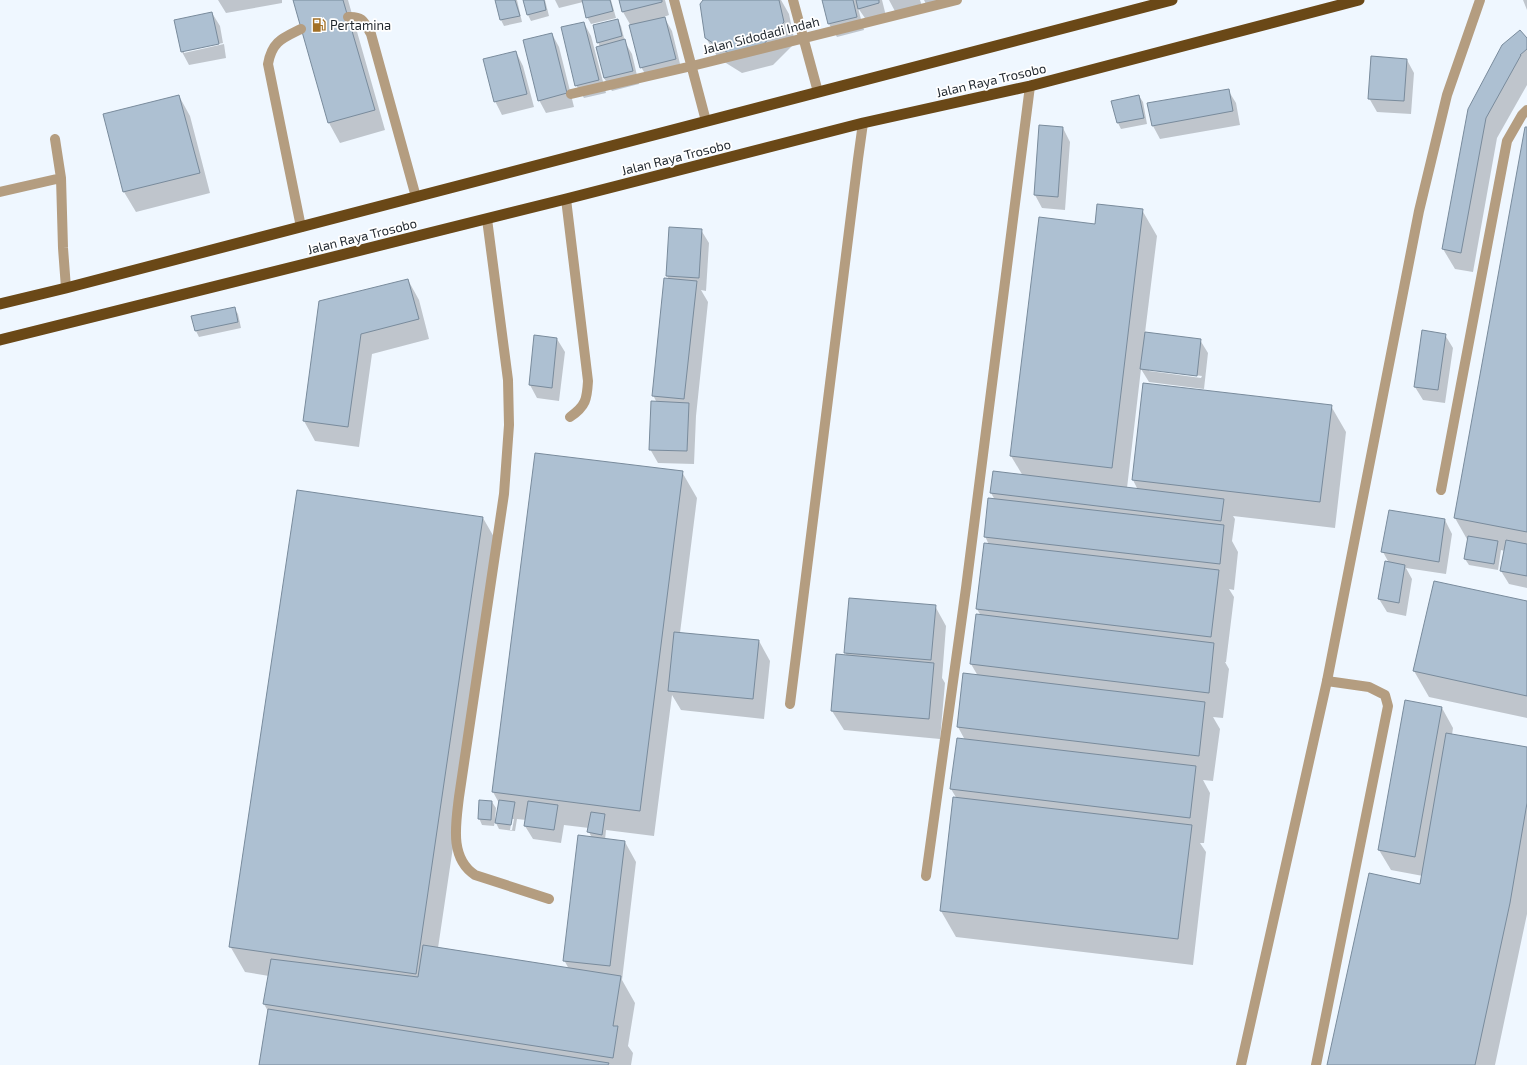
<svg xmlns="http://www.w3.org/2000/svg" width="1527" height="1065" font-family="'Exo 2',sans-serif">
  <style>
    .shadow { fill: #0003; fill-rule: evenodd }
    .building { fill: #adc0d2; stroke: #798b9c }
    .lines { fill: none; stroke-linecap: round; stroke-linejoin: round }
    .service { stroke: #b49d80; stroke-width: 10 }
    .minor { stroke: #b49d80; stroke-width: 10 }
    .trunk { stroke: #6a4817; stroke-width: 11 }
    .labels { text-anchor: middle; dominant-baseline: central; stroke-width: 3.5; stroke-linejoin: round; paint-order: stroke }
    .poi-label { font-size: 13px; fill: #1e252c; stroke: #fff; text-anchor: start }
    .street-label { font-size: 13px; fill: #1e252c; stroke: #fff }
  </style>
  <rect width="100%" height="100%" fill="#eff7ff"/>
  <path class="shadow" d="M218,0H282V3L226,13Z
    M294,0H348L385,130L340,143L329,123Z
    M496,0H517L522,22L504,26L501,20Z
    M524,0H545L549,16L531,21L528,15Z
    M555,0H611L616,18L591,24L587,17L583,2L559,8Z
    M620,0H665L669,15L664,17L672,31L682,72L649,80L641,67L631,26L623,12Z
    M704,0H781L789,14L795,43L773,65L742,73L718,58L706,38Z
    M823,0H882L886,16L867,21L858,8L864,30L837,37L829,24Z
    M889,0H920L923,9L897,15Z
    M924,0H952L927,6Z
    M1523,0H1527V10Z
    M212,13L220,26L223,43L184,51V53L224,44L226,58L189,65L182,52L175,21Z
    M618,20L621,26L625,42L632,54L639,84L612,91L604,78L600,47L598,42Z
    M584,23L591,36L606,93L584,98L576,85Z
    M552,34L559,47L574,107L546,113L539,100Z
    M1527,40V85L1497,138L1473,272L1455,269L1443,249L1469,109Z
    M516,52L523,66L534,107L502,115L495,101Z
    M1407,60L1414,73L1411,114L1377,112L1369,98Z
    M1228,90L1236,103L1240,125L1160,139L1153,126Z
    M179,96L190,116L210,193L136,212L124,192L104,115Z
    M1139,96L1143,102L1147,124L1121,129L1118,123Z
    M1063,128L1070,142L1065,210L1042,208L1035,195Z
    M1526,128H1527V588L1509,584L1501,571L1505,551L1501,550L1498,570L1469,565L1465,559L1468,541L1455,518Z
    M1142,210L1157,236L1145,333L1200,340L1208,353L1204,389L1149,382L1141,369L1127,488L1138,490L1133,480L1331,406L1346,432L1335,528L1233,516L1235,519L1232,541L1238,552L1234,590L1229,589L1234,597L1226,662H1225L1229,669L1223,718L1213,717L1220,729L1213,781L1203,780L1210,793L1204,843H1200L1206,852L1193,965L956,937L941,911L957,799L951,789L965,740L958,727L978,676L971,664L977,616H981L977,609L985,544L989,545L985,536L995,500L991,493L1023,476L1011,456L1096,225ZM1149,369L1202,376L1201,378L1149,371Z
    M701,230L709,243L706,291L701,290L708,302L696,416L694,464L658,463L650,449L657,403L653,395L669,279L667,276Z
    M408,280L419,300L429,339L372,354L359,447L315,441L304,421L320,302Z
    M234,308L238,314L241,328L199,337L196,331L193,317Z
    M1445,335L1453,348L1445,403L1423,400L1415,387Z
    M557,339L565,352L559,401L537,398L530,385Z
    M682,472L697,498L680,633L759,641L770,661L764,719L681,710L672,695L654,836L606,830L605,840L625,842L636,862L622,980L635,1003L628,1046L633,1053L631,1065H261L269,1013L264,1004L269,976L245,972L230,946L483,518L498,544L438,948L569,969L564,960L592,838L589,832V828L564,825L561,843L533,839L525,826L526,820L517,819L515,831L499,829L495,821L494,826L482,825L479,818L492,802L496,808L495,820L496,821L499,803L493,792ZM512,819H514L512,830H510Z
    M1445,520L1452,534L1446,574L1406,568L1412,579L1406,616L1387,612L1379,599L1389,563L1383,552Z
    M1527,602V718L1429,697L1414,671Z
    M935,606L946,626L942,678L945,683L940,739L844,730L832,711L847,656L845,652Z
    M1406,702L1442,708L1453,728L1452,735L1527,748V914L1495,1065H1328L1421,885L1423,876L1391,870L1379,850Z"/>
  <path class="building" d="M293,0H343L375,110L328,123Z
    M495,0H515L520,16L500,20Z
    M523,0H544L546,10L527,15Z
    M582,0H610L613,11L586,18Z
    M619,0H662V2L622,12Z
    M703,0H779L784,22L762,46L730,54L705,38L700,4Z
    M822,0H853L857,17L828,24Z
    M856,0H879V3L858,9Z
    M212,12L219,44L181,52L174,20Z
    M665,17L676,59L640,68L629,25Z
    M618,19L622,36L597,43L593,25Z
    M584,22L599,80L575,86L561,27Z
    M1520,30L1527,38V49L1520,55H1521L1486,118L1461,253L1442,249L1468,109L1502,45Z
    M552,33L567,93L538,101L523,40Z
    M625,39L633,71L604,78L596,47Z
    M516,51L527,94L494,102L483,59Z
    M1371,56L1407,59L1404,101L1368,99Z
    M1229,89L1233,111L1152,126L1147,103Z
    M179,95L200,173L123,192L103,114Z
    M1139,95L1144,118L1117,123L1111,101Z
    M1039,125L1063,127L1058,197L1034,195Z
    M1525,127H1527V532L1454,518Z
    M1097,204L1143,209L1112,468L1010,456L1039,217L1095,224Z
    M669,227L702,229L699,278L666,276Z
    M664,278L697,281L684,399L652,396Z
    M408,279L419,319L361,334L348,427L303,421L319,301Z
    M235,307L238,322L195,331L191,316Z
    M1422,330L1446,334L1438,390L1414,387Z
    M1145,332L1201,339L1197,376L1140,369Z
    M534,335L557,338L552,388L529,385Z
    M1143,383L1332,405L1320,502L1132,480Z
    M651,401L689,403L687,451L649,450Z
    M535,453L683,471L640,811L492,792Z
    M993,471L1224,499L1221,521L990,493Z
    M297,490L483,517L416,974L229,947Z
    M988,498L1224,525L1220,564L984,537Z
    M1389,510L1445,519L1439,562L1381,552Z
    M1468,536L1498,541L1494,564L1464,559Z
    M1506,540L1527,544V576L1500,571Z
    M984,543L1219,570L1211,637L976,609Z
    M1385,561L1405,565L1399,603L1378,599Z
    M1434,581L1527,601V696L1413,671Z
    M849,598L936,605L931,660L844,653Z
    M976,614L1214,643L1209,693L970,664Z
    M674,632L759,640L753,699L668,691Z
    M836,654L934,663L929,719L831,711Z
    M963,673L1205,702L1199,756L957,727Z
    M1405,700L1442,707L1415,857L1378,850Z
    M1446,733L1527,747V803L1510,903L1475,1065H1327L1369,873L1420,884Z
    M957,738L1196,766L1190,818L950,789Z
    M953,797L1192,825L1178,939L940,911Z
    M479,800L492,801L491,820L478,819Z
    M499,800L515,802L511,825L495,823Z
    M528,801L558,805L554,830L524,826Z
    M591,812L605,814L602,835L587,832Z
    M578,835L625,841L610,966L563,961Z
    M423,945L621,976L613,1026H618L613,1058L263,1004L271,959L418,977Z
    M268,1009L609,1063L608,1065H259Z"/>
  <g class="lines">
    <path class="service" d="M348,17C363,16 364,22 371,34L416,197
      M55,139L61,178L63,248L66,288
      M0,192L61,178
      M566,199L588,381C587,399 586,406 570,417
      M487,219L508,380L509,425L504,494L459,797C456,823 449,858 475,875L549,899
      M301,227L268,64C272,41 283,38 301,29
      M1441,490L1507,141L1522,115L1527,110
      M790,704L858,159L863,123
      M926,876L966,588L1030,86
      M1316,1065L1388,706L1385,695L1369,687L1327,681"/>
    <path class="minor" d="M674,0L706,121
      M793,0L818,92
      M571,94L692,66L957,0
      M1241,1065L1327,681L1419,211L1447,95L1480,0"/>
    <path class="trunk" d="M0,304L66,288L1172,0
      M0,340L566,199L863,123L1030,86L1359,0"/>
  </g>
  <defs>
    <symbol id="fuel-bare" viewBox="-9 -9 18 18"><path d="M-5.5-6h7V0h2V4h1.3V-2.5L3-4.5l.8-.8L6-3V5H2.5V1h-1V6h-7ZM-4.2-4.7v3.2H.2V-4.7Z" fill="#a27026" stroke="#fff" stroke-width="2.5" paint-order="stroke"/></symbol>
  </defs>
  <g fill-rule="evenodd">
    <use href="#fuel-bare" x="309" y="15" width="20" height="20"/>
  </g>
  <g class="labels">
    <g class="poi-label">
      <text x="330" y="25">Pertamina</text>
    </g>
    <g class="street-label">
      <text transform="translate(761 35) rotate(-14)">Jalan Sidodadi Indah</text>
      <text transform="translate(991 80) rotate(-13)">Jalan Raya Trosobo</text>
      <text transform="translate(676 157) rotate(-14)">Jalan Raya Trosobo</text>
      <text transform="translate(362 236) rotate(-14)">Jalan Raya Trosobo</text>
    </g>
  </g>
</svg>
